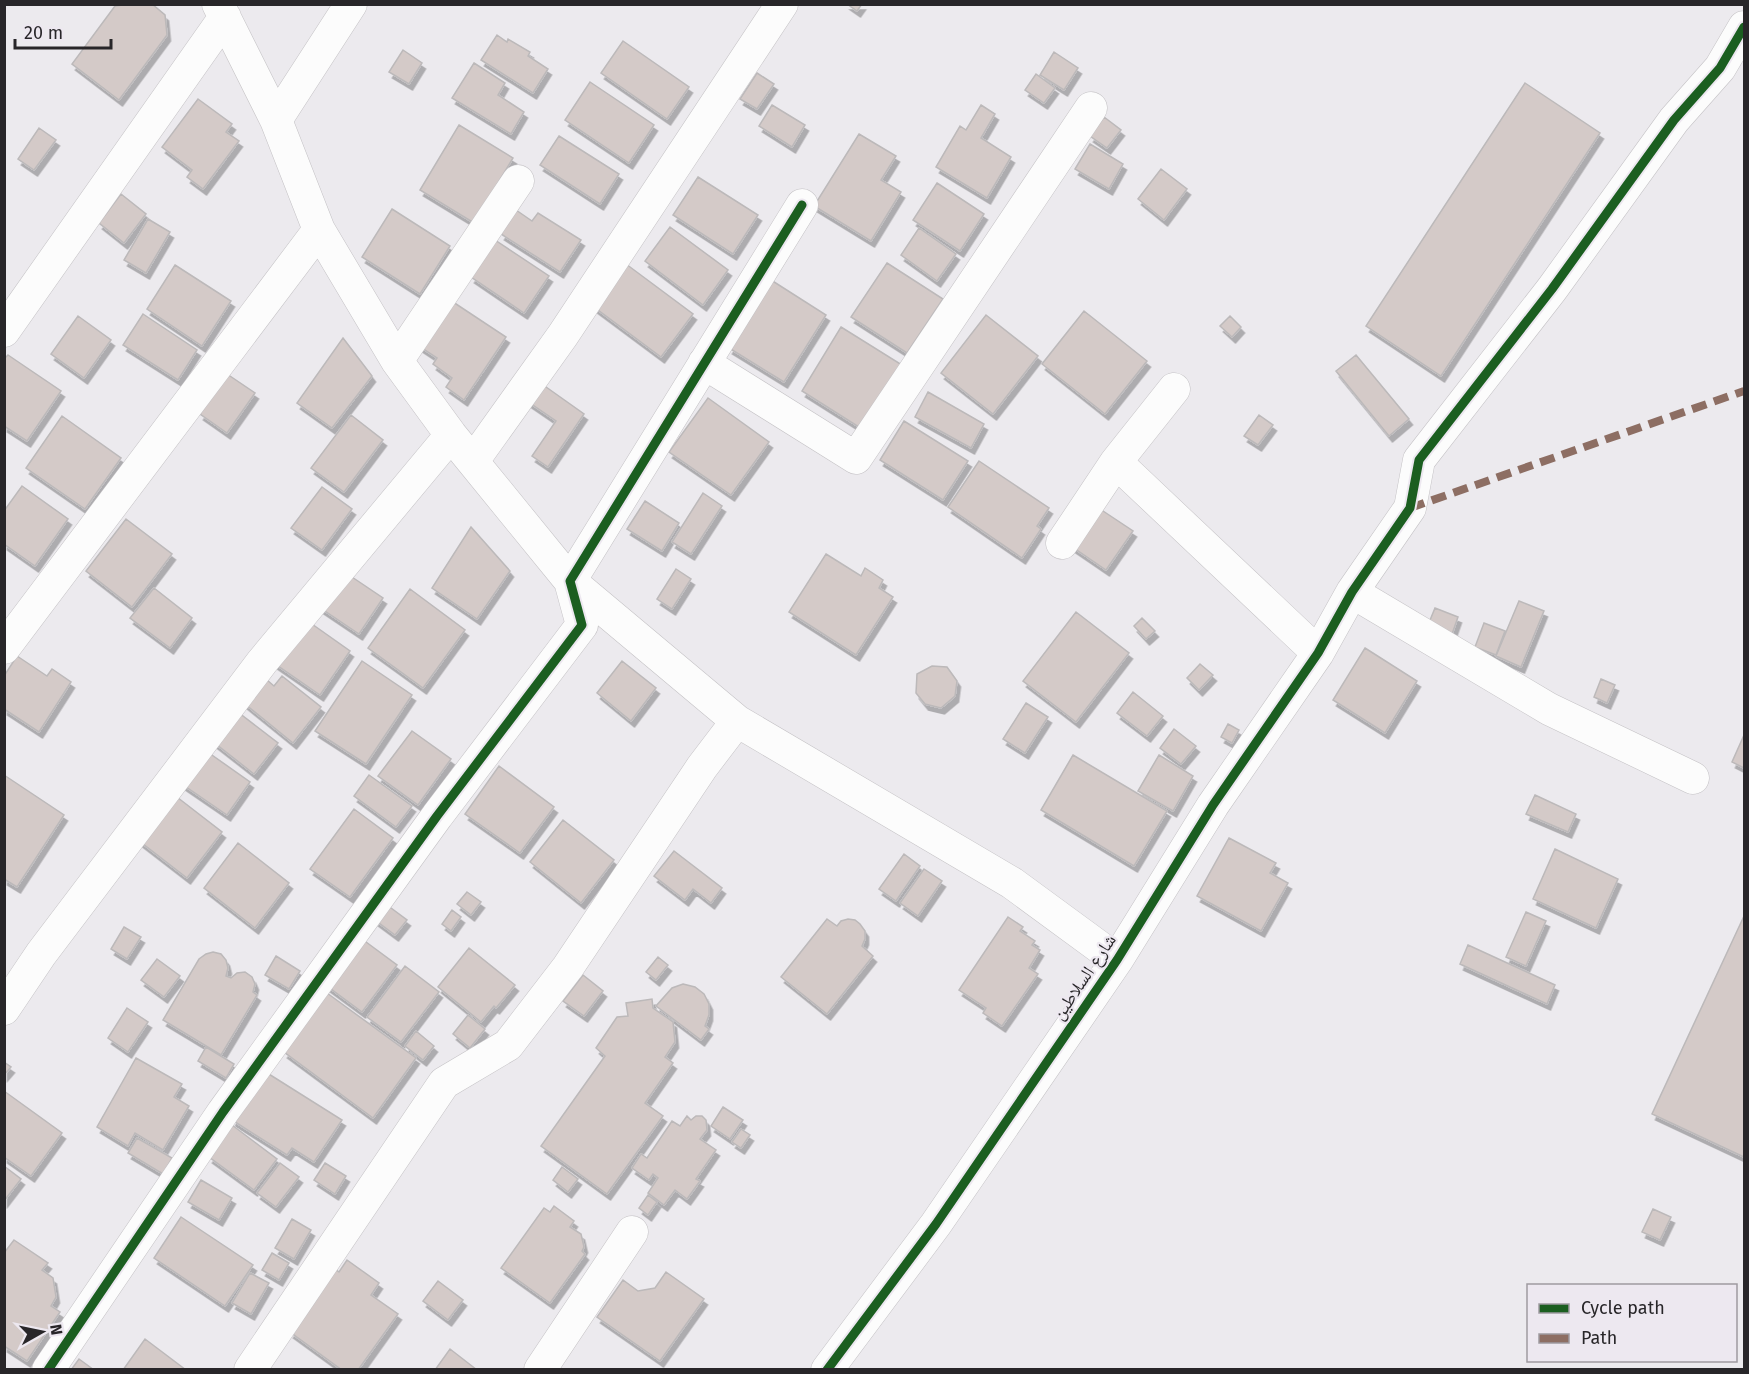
<svg xmlns="http://www.w3.org/2000/svg" width="1749" height="1374" font-family="'Fira Sans','Noto Naskh Arabic',sans-serif">
  <style>
    .building { fill: #d4cac8; stroke: #bcb9ba; stroke-width: 1.5; filter: url(#shadow) }
    .lines { fill: none; stroke-linecap: round; stroke-linejoin: round }
    .minor-casing { stroke: #c4c2c5; stroke-width: 33 }
    .minor { stroke: #fcfcfc; stroke-width: 32 }
    .quiet { stroke: #8d6e63; stroke-width: 8; stroke-dasharray: 15 8; stroke-linecap: butt }
    .cycleway-casing { stroke: #ede8f0; stroke-width: 13 }
    .cycleway { stroke: #1b5e20; stroke-width: 9 }
    .labels { text-anchor: middle; dominant-baseline: central; stroke-width: 4.5; stroke-linejoin: round; paint-order: stroke }
    .street-label { font-size: 18px; fill: #282629; stroke: #ede8f0 }
  </style>
  <defs>
    <filter id="shadow"><feDropShadow dx="3.5" dy="6" stdDeviation="0" flood-color="#0004"/></filter>
  </defs>
  <rect width="100%" height="100%" fill="#eceaee"/>
  <path class="building" d="M131,4H152L165,15L167,35L119,100L72,64L115,6Z
    M847,4H862L857,11Z
    M497,35L507,42L508,39L530,52L528,56L548,69L533,93L481,60Z
    M623,41L689,87L667,119L601,73Z
    M403,50L422,63L409,84L389,72Z
    M1054,52L1078,68L1064,90L1040,75Z
    M474,63L505,83L498,95L524,112L511,134L452,98Z
    M757,73L774,84L757,109L740,99Z
    M1036,74L1055,88L1044,103L1025,90Z
    M590,82L654,125L629,163L565,120Z
    M1525,83L1600,133L1441,376L1366,326Z
    M198,99L232,124L226,132L239,141L203,189L187,177L192,170L162,147Z
    M772,105L805,125L792,147L759,126Z
    M981,105L995,114L981,138L1011,157L987,198L936,167L960,126L966,130Z
    M1104,117L1121,130L1107,148L1090,136Z
    M459,125L513,158L474,223L420,190Z
    M39,128L56,140L34,170L18,159Z
    M859,134L896,156L881,180L901,192L871,241L814,206Z
    M559,136L619,174L600,204L540,165Z
    M1090,144L1123,164L1109,189L1075,169Z
    M1161,169L1187,189L1164,220L1138,199Z
    M698,177L758,215L733,254L673,215Z
    M937,183L984,214L960,251L913,220Z
    M121,194L146,214L124,243L99,223Z
    M392,209L450,246L420,294L362,257Z
    M516,210L532,221L538,213L581,240L560,272L501,234Z
    M148,219L170,232L146,273L124,260Z
    M670,227L728,270L703,305L645,261Z
    M919,228L956,254L937,281L901,255Z
    M495,240L549,276L524,313L471,277Z
    M887,263L943,299L907,353L851,317Z
    M626,264L693,314L661,357L594,307Z
    M175,265L231,301L202,346L147,309Z
    M771,280L826,315L784,382L729,348Z
    M450,300L506,337L464,400L446,387L452,378L433,364L437,358L419,346Z
    M1084,311L1147,361L1105,414L1042,364Z
    M143,314L197,350L178,380L123,345Z
    M986,315L1038,356L993,414L941,373Z
    M78,316L111,340L84,378L51,354Z
    M1230,316L1241,327L1232,337L1220,326Z
    M841,327L902,365L862,429L802,391Z
    M343,338L372,376L332,428L297,403Z
    M8,355L61,391L27,441L4,426V359Z
    M1356,355L1409,419L1389,436L1336,371Z
    M227,374L255,393L227,433L200,414Z
    M539,382L584,414L548,467L532,456L556,421L527,401Z
    M928,392L984,424L971,448L915,417Z
    M708,398L769,442L731,495L669,452Z
    M351,415L383,440L344,492L311,468Z
    M1259,415L1273,425L1258,445L1244,436Z
    M62,416L121,458L85,509L26,468Z
    M904,421L968,461L943,500L880,460Z
    M979,461L1049,508L1037,526L1041,529L1022,558L948,507Z
    M22,486L68,519L35,566L4,544V511Z
    M322,487L352,509L322,550L291,528Z
    M703,493L722,506L691,554L672,542Z
    M645,501L679,523L662,551L627,529Z
    M1097,507L1133,531L1106,570L1071,546Z
    M126,519L172,554L132,607L86,571Z
    M471,527L510,571L477,619L432,588Z
    M826,554L861,576L865,568L883,580L879,588L893,597L856,655L789,612Z
    M676,569L691,579L672,609L657,599Z
    M343,571L383,598L359,634L319,607Z
    M154,588L192,618L170,648L130,618Z
    M410,589L465,630L423,688L368,648Z
    M1519,601L1544,611L1521,667L1496,656Z
    M1435,608L1458,617L1452,634L1428,625Z
    M1076,612L1129,653L1076,722L1023,681Z
    M302,617L350,651L320,695L271,661Z
    M1142,618L1155,631L1146,639L1134,626Z
    M1484,623L1505,631L1496,655L1475,647Z
    M1365,648L1417,681L1385,733L1333,700Z
    M17,656L47,676L52,669L71,682L39,732L4,709V676Z
    M362,661L412,695L366,764L315,731Z
    M622,661L656,688L631,721L597,693Z
    M1200,664L1213,675L1199,690L1187,678Z
    M932,666L947,667L957,681L955,696L941,708L925,704L916,693L917,674Z
    M260,674L274,686L282,676L321,707L293,743L240,700Z
    M1601,679L1615,685L1607,703L1594,697Z
    M1133,692L1163,716L1147,736L1117,713Z
    M1026,703L1048,717L1025,753L1003,739Z
    M230,706L278,743L254,774L207,737Z
    M1228,724L1239,730L1232,743L1221,737Z
    M1174,729L1196,746L1181,764L1160,748Z
    M412,731L451,759L418,805L378,776Z
    M1744,735V768L1732,762Z
    M202,748L250,782L227,815L179,782Z
    M1073,755L1167,811L1134,866L1041,810Z
    M1159,755L1193,776L1173,811L1138,791Z
    M499,766L554,807L520,853L465,814Z
    M4,775L64,815L17,887L4,879Z
    M369,775L412,806L396,827L354,796Z
    M173,794L222,832L187,878L138,840Z
    M1535,795L1576,814L1568,832L1526,814Z
    M354,809L393,838L350,897L310,869Z
    M563,820L614,860L581,903L530,862Z
    M1229,838L1276,863L1270,873L1288,883L1261,931L1197,896Z
    M238,843L289,883L255,928L204,888Z
    M1555,849L1618,879L1596,928L1533,899Z
    M674,851L722,888L711,903L693,889L685,900L654,876Z
    M904,854L920,866L896,901L879,889Z
    M924,869L942,881L918,916L900,903Z
    M467,892L481,902L471,915L457,904Z
    M387,905L407,920L395,935L375,920Z
    M452,910L461,917L451,931L442,924Z
    M1526,912L1546,921L1526,966L1506,957Z
    M1744,916V1157L1652,1114Z
    M1008,917L1023,927L1020,931L1035,941L1032,945L1040,950L1029,968L1038,974L1002,1026L983,1013L986,1008L959,990Z
    M827,919L837,926L841,921L848,919L855,920L860,924L865,931V939L862,946L873,956L827,1014L781,977Z
    M124,927L141,937L127,959L111,949Z
    M362,939L397,965L362,1012L327,986Z
    M1468,945L1555,985L1547,1004L1460,964Z
    M469,948L515,985L496,1008L494,1006L481,1022L438,987Z
    M213,952L221,954L226,960L228,968L226,976L231,978L237,973L245,972L252,977L255,984L253,992L257,995L221,1055L163,1020L199,959L206,954Z
    M276,956L300,971L289,989L265,975Z
    M658,957L668,965L656,980L646,972Z
    M157,959L180,976L164,997L141,980Z
    M405,966L439,992L401,1042L367,1017Z
    M583,975L603,991L584,1016L563,1001Z
    M683,984L695,987L704,994L709,1004V1015L705,1026L709,1029L701,1040L656,1006L672,988Z
    M327,993L416,1058L373,1118L284,1052Z
    M652,999L653,1008L673,1022L675,1042L665,1057L673,1063L645,1103L663,1116L607,1194L541,1146L605,1056L596,1048L617,1017L628,1016L626,1003Z
    M127,1008L148,1022L128,1052L108,1038Z
    M468,1015L485,1029L470,1048L453,1034Z
    M416,1031L434,1046L423,1060L405,1046Z
    M206,1047L234,1064L226,1078L198,1061Z
    M136,1058L182,1084L174,1097L189,1106L163,1150L135,1133L128,1146L97,1127Z
    M4,1062L11,1067L4,1075Z
    M264,1071L342,1120L314,1162L292,1148L287,1155L232,1120Z
    M4,1091L62,1133L31,1176L4,1157Z
    M723,1107L743,1120L730,1139L711,1126Z
    M687,1116L691,1120L696,1116H702L706,1120L707,1130L700,1139L716,1150L696,1179L700,1181L687,1199L675,1190L664,1205L648,1193L658,1178L653,1174L649,1180L632,1168L641,1154L647,1158L672,1121L680,1126Z
    M232,1125L277,1159L254,1190L209,1157Z
    M741,1129L750,1135L741,1148L732,1142Z
    M137,1138L172,1158L163,1174L128,1153Z
    M280,1163L299,1177L276,1207L257,1193Z
    M325,1163L346,1176L335,1194L314,1180Z
    M4,1166L21,1179L4,1201Z
    M562,1167L578,1179L568,1192L553,1180Z
    M201,1180L232,1198L219,1220L188,1202Z
    M648,1195L657,1202L648,1215L639,1208Z
    M554,1206L574,1221L570,1227L581,1234L584,1247L582,1251L585,1254L550,1303L501,1268L544,1208L550,1212Z
    M1653,1209L1671,1217L1660,1240L1642,1232Z
    M181,1217L253,1265L225,1306L154,1258Z
    M292,1219L311,1230L294,1259L275,1248Z
    M14,1240L48,1263L42,1270L53,1278L56,1297L51,1306L60,1312L27,1361L4,1346V1253Z
    M272,1253L289,1263L279,1280L262,1270Z
    M347,1260L379,1283L371,1295L398,1314L358,1370H342L290,1332L335,1269L339,1272Z
    M666,1272L704,1299L660,1361L597,1317L623,1280L638,1291L655,1288Z
    M250,1273L269,1283L251,1314L232,1303Z
    M438,1281L463,1300L448,1320L423,1301Z
    M145,1339L186,1370H123Z
    M450,1349L477,1370H435Z
    M79,1359L94,1370H71Z"/>
  <g class="lines">
    <defs>
      <path id="minor" d="M218,4L276,120L319,230L397,361L451,435L570,581L737,721L1012,883L1117,960
        M276,120L351,4
        M4,331L225,17
        M397,361L518,181
        M704,363L856,458L1091,108
        M1174,389L1116,462L1318,653
        M473,461L563,335L782,4
        M1062,543L1116,462
        M1352,592L1549,709L1693,778
        M4,648L319,230
        M4,1009L41,954L262,662L451,435
        M48,1370L223,1112L437,816L582,625L570,581L802,205
        M250,1370L444,1083L508,1045L568,967L702,767L737,721
        M540,1370L632,1232
        M827,1370L936,1224L1117,960L1213,805L1318,653L1352,592L1410,508L1419,460L1552,289L1674,120L1720,68L1744,27"/>
    </defs>
    <use href="#minor" class="minor-casing"/>
    <use href="#minor" class="minor"/>
    <path class="quiet" d="M1410,508L1744,391"/>
    <defs>
      <path id="cycleway" d="M48,1370L223,1112L437,816L582,625L570,581L802,205
        M827,1370L936,1224L1117,960L1213,805L1318,653L1352,592L1410,508L1419,460L1552,289L1674,120L1720,68L1744,27"/>
    </defs>
    <use href="#cycleway" class="cycleway-casing"/>
    <use href="#cycleway" class="cycleway"/>
  </g>
  <g class="labels">
    <g class="street-label">
      <text transform="translate(1084 977) rotate(-56)">شارع السلاطين</text>
    </g>
  </g>
  <rect width="1749" height="1374" fill="none" stroke="#282629" stroke-width="12"/>
  <rect x="1527" y="1284" width="210" height="78" fill="#ede8f0" stroke="#9e9aa0" stroke-width="1.5"/>
  <rect x="1539" y="1304" width="30" height="9" fill="#1b5e20" stroke="#9e9aa0" stroke-width="1.5"/>
  <text x="1581" y="1314" font-size="18" fill="#282629">Cycle path</text>
  <rect x="1539" y="1334" width="30" height="9" fill="#8d6e63" stroke="#9e9aa0" stroke-width="1.5"/>
  <text x="1581" y="1344" font-size="18" fill="#282629">Path</text>
  <g transform="translate(42 1332) rotate(81)" stroke="#ede8f0" stroke-width="4.5" paint-order="stroke">
  <path d="M0-4.5L10 22L0 15L-10 22Z" fill="#282629"/>
  <text y="-9" font-size="16" font-weight="bold" text-anchor="middle" fill="#282629">N</text>
  </g>
  <path d="M15 39v9h96v-9" fill="none" stroke="#282629" stroke-width="3"/>
  <text x="24" y="39" font-size="18" fill="#282629" stroke="#ede8f0" stroke-width="4.5" paint-order="stroke">20 m</text>
</svg>
